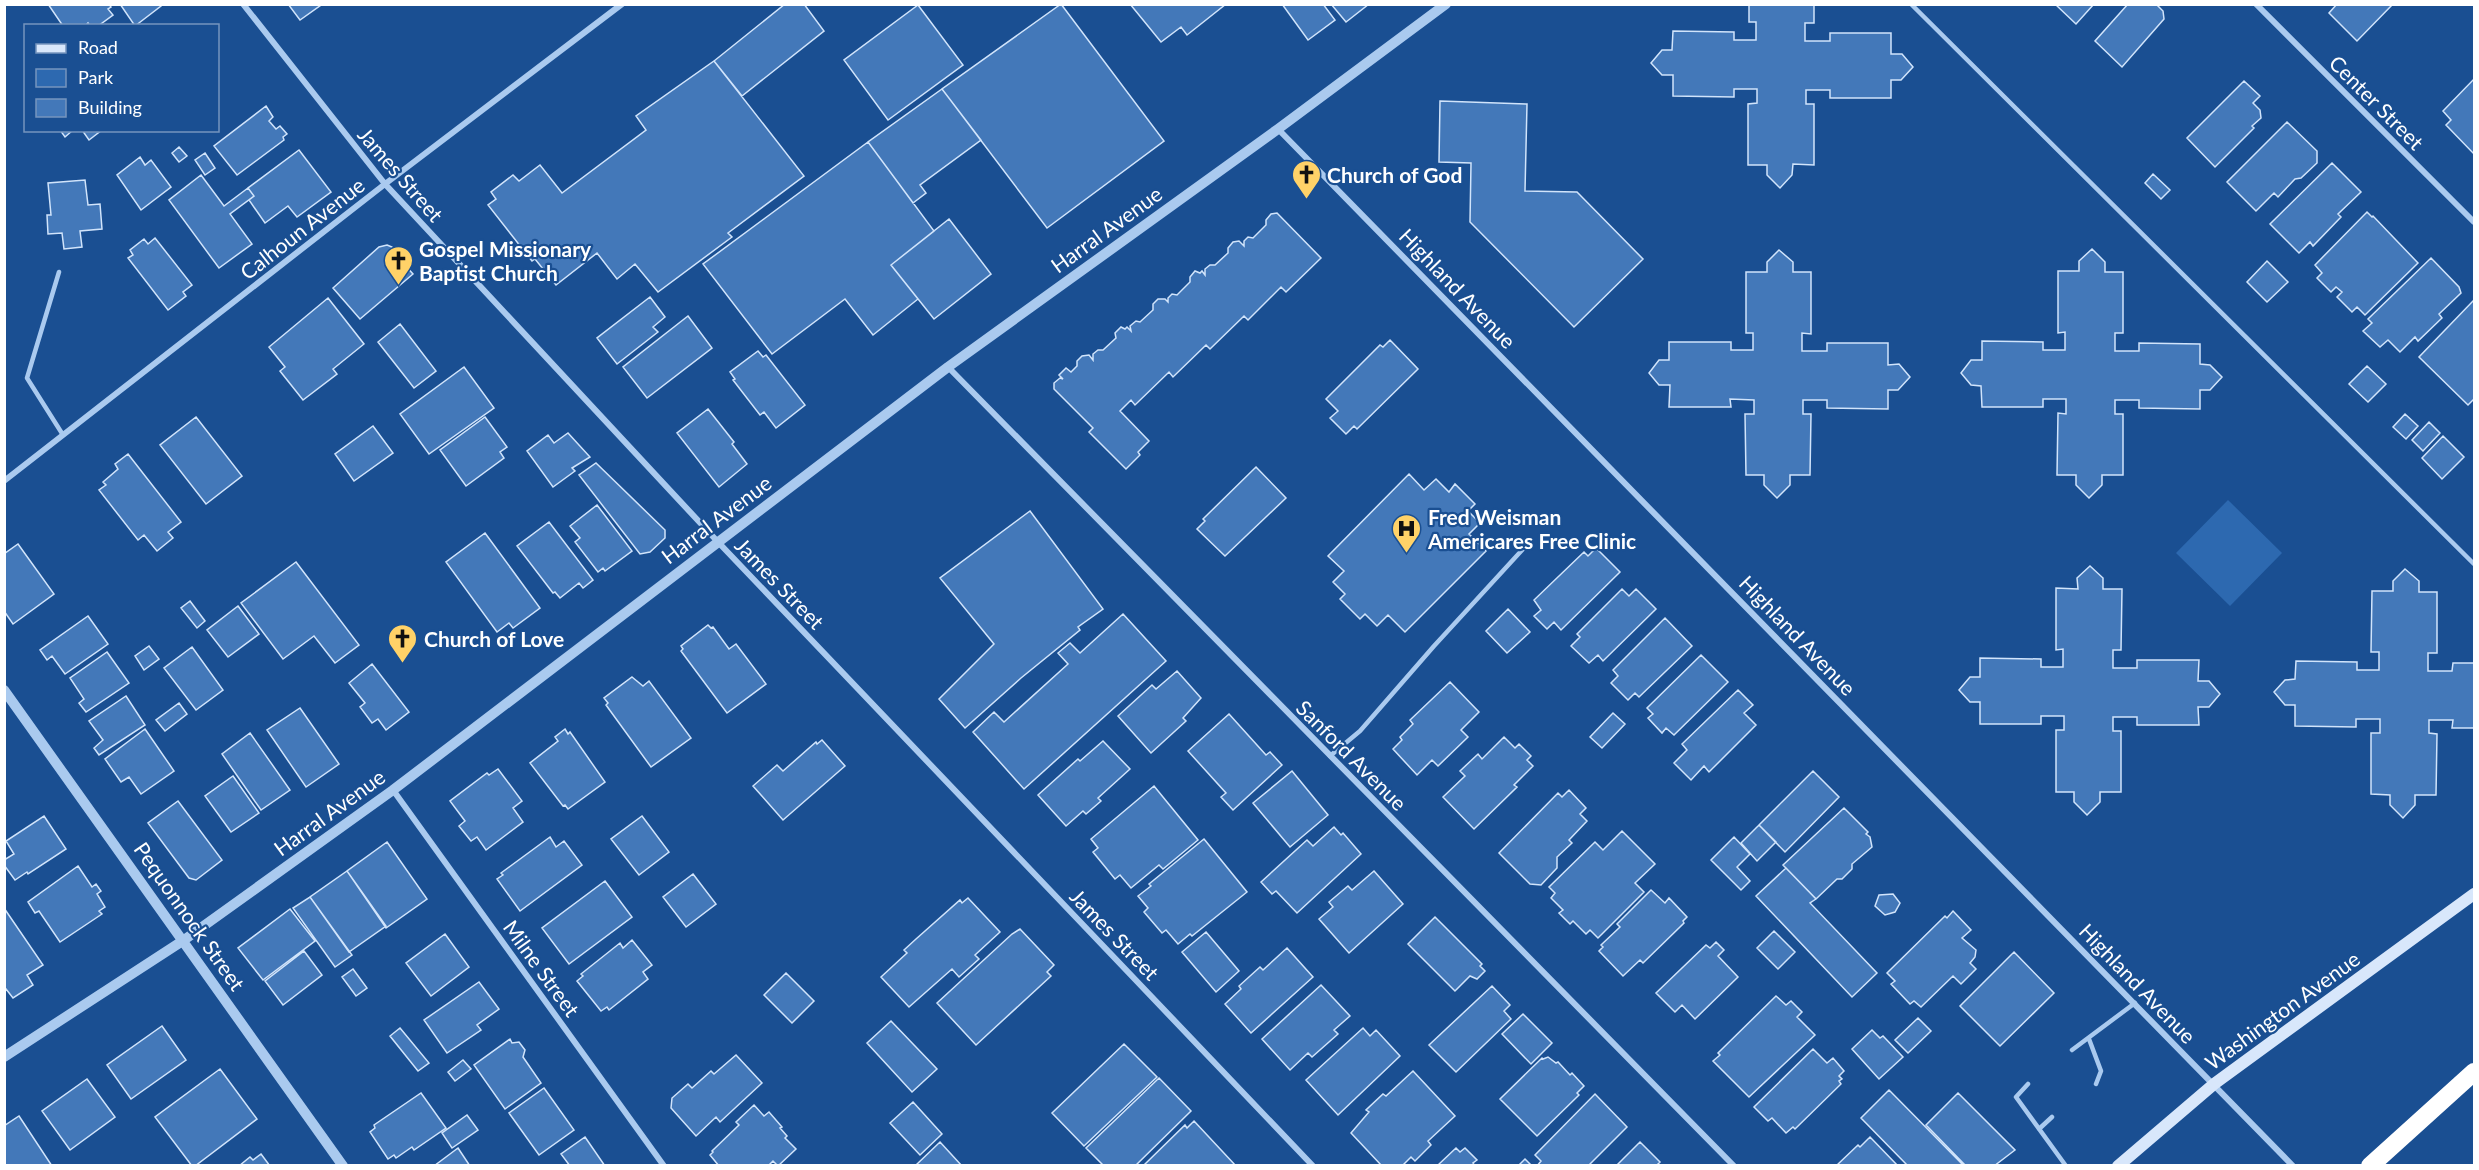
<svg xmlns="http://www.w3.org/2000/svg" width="2479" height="1170" font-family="Lato,sans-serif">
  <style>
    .green { fill: #2d69b0 }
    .building { fill: #4378b9; stroke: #d1e4fb; stroke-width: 1.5 }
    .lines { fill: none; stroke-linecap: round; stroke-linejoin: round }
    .service { stroke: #aacaef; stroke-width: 4.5 }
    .minor { stroke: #aacaef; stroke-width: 6 }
    .tertiary { stroke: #aacaef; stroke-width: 10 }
    .secondary { stroke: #d8e7fb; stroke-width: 12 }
    .motorway { stroke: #fff; stroke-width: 18 }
    .labels { text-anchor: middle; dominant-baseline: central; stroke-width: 4.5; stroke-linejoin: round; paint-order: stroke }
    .street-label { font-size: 21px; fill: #fff; stroke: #1a4f92 }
    .poi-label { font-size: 21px; font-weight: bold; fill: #fff; stroke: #1a4f92; text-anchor: start }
  </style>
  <rect width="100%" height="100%" fill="#1a4f92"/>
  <path class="green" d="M2228,500L2282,553L2230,606L2176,553Z"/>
  <path class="building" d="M48,4H109L111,7L108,9L113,15L98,26H90L88,23L85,26H63Z
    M120,4H160L161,6L135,26Z
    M288,4H321V5L300,20Z
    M785,4H804L824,31L742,96L714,61Z
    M1061,4L1164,141L1047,228L942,89Z
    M1130,4H1226L1187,35L1181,27L1161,42Z
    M1282,4H1323L1335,20L1308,40Z
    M1331,4H1369L1346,22Z
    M1749,4H1814V23H1805V41H1830V33H1891V54H1902L1913,67L1901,80H1891V98H1830V90H1806V104H1814V165L1793,164L1792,175L1780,188L1767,175V165H1748V104L1757,103V89H1734V97L1673,96V75H1662L1651,63L1662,50H1672L1673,31L1734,32V40H1756V22H1749Z
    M2055,4H2094L2076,24Z
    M2128,4H2156L2163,11L2164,19L2122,67L2095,41Z
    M2337,4H2393L2357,41L2329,13Z
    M918,5L963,65L888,120L844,60Z
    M714,61L804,176L728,233L732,237L658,292L635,264L617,279L597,253L556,285L535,259L532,261L488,205L496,199L491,192L513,175L519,181L540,165L562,193L646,130L636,116Z
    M2474,79V154L2446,125L2451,120L2443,111Z
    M2244,81L2260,96L2253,103L2260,110L2261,118L2252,126L2254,128L2215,167L2187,138Z
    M942,89L981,140L920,185L926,193L913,203L868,142Z
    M1440,101L1527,104L1525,191L1577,192L1643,259L1574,327L1470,222L1471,163L1439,162Z
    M266,106L273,117L269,121L276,129L280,126L287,134L283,137L284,140L237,175L214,146Z
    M2287,122L2317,151V163L2301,178L2295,179L2278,197L2274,193L2256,211L2227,182Z
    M60,130H73L65,137Z
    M82,130H102L89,140Z
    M868,142L934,231L891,265L918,299L873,335L845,299L772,354L703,264Z
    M179,147L187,156L179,162L172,153Z
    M299,150L331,192L297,217L288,206L265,223L249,200L254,196L248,188Z
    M205,153L215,168L205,175L195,160Z
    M140,157L145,165L151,160L171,187L141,210L117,175Z
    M2332,163L2361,192L2338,214L2341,217L2313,246L2310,242L2299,253L2270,224Z
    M2153,174L2170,190L2161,199L2145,183Z
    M201,175L224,206L248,188L254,196L230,214L252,244L219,268L169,200Z
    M85,180L88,205L100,204L102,229L80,231L82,247L64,249L62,233L48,234L47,215H51L48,183Z
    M2367,212L2372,217L2373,216L2418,263L2365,315L2357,307L2352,312L2337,297L2342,292L2336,287L2331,292L2317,278L2322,273L2315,265Z
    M1277,213L1321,258L1286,292L1281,287L1248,320L1244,316L1210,349L1206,345L1173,377L1169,372L1135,405L1131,400L1120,411L1149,441L1138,452L1140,455L1126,469L1089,432L1093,428L1054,389V383L1060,378L1063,379L1059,375L1066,368L1071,372L1077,366V361L1082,356L1089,355L1093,360V354L1098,350H1103L1116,338L1115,333L1121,327L1125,329L1127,327L1131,331L1130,326L1136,321L1140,322L1153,310V304L1158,299H1165L1168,302V298L1172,294L1177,295L1190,282V277L1195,271L1200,273L1202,271L1205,275V269L1210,265H1215L1228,253V248L1233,242L1239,241L1244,246V241L1248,237L1253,238L1266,225V220L1271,214Z
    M949,219L991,274L934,319L891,265Z
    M155,238L192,285L183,292L186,296L168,310L128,258L133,255L130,250L144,239L148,244Z
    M387,245L392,247L393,252L413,274L360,319L333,288L379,247Z
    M2092,249L2105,262V272H2123V333H2115V351H2139V343L2200,344V364L2210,365L2222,377L2210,390H2200V409L2139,408V400H2115V414H2123V475H2102V485L2089,498L2076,485V475H2057L2058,413L2066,414V399H2043V407H1982L1981,386L1971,385L1961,373L1971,360H1982V341L2043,342V350H2065V332L2058,333V271H2079V261Z
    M1779,250L1793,262V272H1811V334L1802,333V351H1827V343H1888V365L1899,364L1910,377L1898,390H1888V409L1827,408V400H1803V414H1811L1810,475H1790V485L1777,498L1764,485V475H1746L1745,414H1754V400L1730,399L1731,407H1669L1670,385H1659L1649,373L1659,360H1669V342H1731V350H1753V333H1746V272H1767V262Z
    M2431,258L2459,287L2461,293L2439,314L2442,318L2418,341L2415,337L2400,352L2388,340L2380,347L2363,331L2372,323L2368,319Z
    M2267,261L2288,282L2267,302L2247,282Z
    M650,297L665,317L653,327L658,332L617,364L597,338Z
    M328,298L364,344L333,369L337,374L303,400L280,371L285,367L269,347Z
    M2473,301L2474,303V399L2468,405L2419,357Z
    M688,316L712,348L647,398L623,367Z
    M400,324L436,371L414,388L378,342Z
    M1390,340L1418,369L1357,429L1354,426L1346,434L1330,418L1338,411L1326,399L1380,345L1383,347Z
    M758,351L763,357L766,355L805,405L776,428L764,412L760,415L733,380L735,379L730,372Z
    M2367,366L2386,384L2368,402L2349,384Z
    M464,367L494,408L429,454L400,414Z
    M708,409L734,442L732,444L747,464L719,487L677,433Z
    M2405,414L2418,426L2406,439L2393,427Z
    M196,417L242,476L206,504L160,445Z
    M485,417L507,447L500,452L504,458L466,486L440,450Z
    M2429,422L2440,433L2423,451L2412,440Z
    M373,426L393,453L354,481L335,454Z
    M568,433L590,457L572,468L575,471L553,487L527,451L548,435L554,443Z
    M2443,436L2464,457L2442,479L2422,458Z
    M128,454L181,522L168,532L173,538L157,551L144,535L138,540L99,490L106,485L103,482L118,469L115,464Z
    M596,463L665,530V538L650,552L640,554L579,475Z
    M1256,467L1286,498L1225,556L1197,529L1205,521L1203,519Z
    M1409,474L1424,490L1436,479L1449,492L1455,484L1475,504L1468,511L1480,523L1469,534L1486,551L1405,632L1388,615L1377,626L1365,614L1360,619L1340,599L1345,594L1333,582L1344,571L1328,556Z
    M597,505L632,551L605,571L603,568L598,572L575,542L580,538L570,526Z
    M1030,511L1103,609L1078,627L1080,630L1021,678L965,728L939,699L994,644L940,578Z
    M549,522L593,580L583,588L579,583L560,598L555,592L553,593L517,546Z
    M485,533L540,608L513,628L509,623L497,632L446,562Z
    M18,544L54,594L13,624L4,611V554Z
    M1596,548L1620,572L1561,630L1554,622L1547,629L1534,616L1541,610L1534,600L1584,552L1588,556Z
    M296,562L359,645L335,663L314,636L283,659L241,603Z
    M2090,566L2103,578V589H2122L2121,650H2113V668H2137V660H2199L2198,681H2209L2220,694L2209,707H2198L2199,725H2137V717H2113V731H2121V792H2100V802L2087,815L2074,802V792H2056V730H2064V716H2041V724H1980V702H1970L1959,690L1970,677H1980V658L2041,659V667H2063V649L2056,650V588L2078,589L2077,578Z
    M2405,569L2419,581V592H2437V653H2428V671H2452L2453,663H2474V728H2452L2453,720H2429V733L2437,734L2436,795H2415V805L2403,818L2390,805V795L2371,794V733H2380V719H2356V727L2295,726V705H2285L2274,692L2285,680L2295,679L2296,661L2357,662V670H2379V652H2371L2372,591H2393V581Z
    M1622,589L1629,596L1636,589L1656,609L1603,661L1598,655L1589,663L1571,646L1580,637L1577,634Z
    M190,601L205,621L197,628L181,608Z
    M238,606L259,634L228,657L207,630Z
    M1508,609L1530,632L1507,653L1486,631Z
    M1123,614L1166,661L1024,789L973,732L994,712L1004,722L1068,664L1058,653L1070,643L1080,653Z
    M88,616L108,644L65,674L52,656L47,660L40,650Z
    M1665,618L1692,646L1639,697L1635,693L1628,700L1611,683L1618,676L1613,670Z
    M708,625L711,628L713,627L729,649L736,644L766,684L727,713L681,651L683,649L681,646Z
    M149,646L159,659L144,670L135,656Z
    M192,647L223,690L196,710L164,668Z
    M107,652L129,683L86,712L79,703L84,699L70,678Z
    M1701,655L1728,682L1674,735L1666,728L1662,733L1648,718L1653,714L1647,708Z
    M372,664L409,712L386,730L378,719L372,723L360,707L365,703L349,683Z
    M1177,671L1201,698L1183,718L1186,721L1151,753L1118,716L1152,685L1156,689Z
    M632,677L643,686L649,681L691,738L651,767L606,705L608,703L604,698Z
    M1450,682L1479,712L1461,730L1468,737L1438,766L1432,760L1417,775L1393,749L1402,740L1400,737L1413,724L1410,720Z
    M1738,690L1753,705L1744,713L1756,725L1709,772L1704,766L1691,780L1674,763L1687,750L1682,744Z
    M126,696L145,725L99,755L94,748L103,740L89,721Z
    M179,703L187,714L165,731L156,720Z
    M300,708L339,764L306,787L267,730Z
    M1613,713L1625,724L1602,748L1590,737Z
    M1229,714L1266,755L1270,752L1282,765L1233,810L1221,797L1226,793L1188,751Z
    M145,729L174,771L141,794L129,777L121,782L105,759Z
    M565,729L568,734L570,732L605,782L568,809L565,805L563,806L530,763L558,741L555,737Z
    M250,733L290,790L261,810L222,754Z
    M1504,737L1515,748L1519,744L1531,756L1527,760L1533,766L1514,785L1517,787L1474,829L1443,797L1465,776L1460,771L1478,754L1482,759Z
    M822,740L845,766L783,820L753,786L777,765L783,771L816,742L817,744Z
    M1103,741L1130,769L1098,798L1101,801L1086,814L1083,811L1066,826L1038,795L1078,759L1080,761Z
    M498,769L522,801L513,808L523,822L486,850L477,837L471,841L459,826L465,821L450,801L487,773L489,775Z
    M1292,771L1328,815L1290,847L1253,803Z
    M1813,771L1839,797L1785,852L1759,825Z
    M233,776L259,813L231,832L205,796Z
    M1154,786L1198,840L1163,869L1159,865L1131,888L1120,875L1115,879L1093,852L1098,848L1091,839Z
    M1569,790L1586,808L1580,814L1587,821L1569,840L1572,843L1557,857V868L1541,885L1530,884L1499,853L1558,793L1562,797Z
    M178,801L222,860L196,880L189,878L148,823Z
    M1844,808L1868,832L1866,834L1870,837L1872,847L1852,864V869L1842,879H1837L1816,899L1783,865Z
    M44,816L66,849L28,874L27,872L15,880L4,865V860L14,854L6,841Z
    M642,816L669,852L639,875L611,839Z
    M1759,825L1776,842L1757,861L1741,843Z
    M1334,827L1341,835L1343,833L1361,854L1297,913L1276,891L1272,894L1261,882L1307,840L1313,846Z
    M1622,831L1655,864L1635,883L1644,892L1598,938L1590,930L1586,934L1573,921L1570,924L1559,913L1563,910L1551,898L1555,893L1549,887L1595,842L1603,850Z
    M550,837L556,847L564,841L582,865L520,911L497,879L503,875L501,873Z
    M1734,837L1750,854L1737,867L1750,881L1741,890L1711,860Z
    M1204,839L1247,892L1192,936L1190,934L1178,944L1166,930L1162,933L1144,912L1148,908L1138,896L1151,886L1149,884Z
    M387,842L427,899L386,928L347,871Z
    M78,866L92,887L96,884L101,891L97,894L105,907L99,911L102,914L60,942L39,911L35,913L28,902Z
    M1786,868L1816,899L1810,903L1877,973L1852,997L1756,896Z
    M347,871L386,926L349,952L310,897Z
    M1374,871L1403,904L1349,953L1319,919L1333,907L1329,902L1348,886L1352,890Z
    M693,874L716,904L686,927L663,897Z
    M605,881L632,917L569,964L542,928Z
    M1651,890L1665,903L1669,898L1687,917L1683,921L1684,923L1643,963L1640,960L1623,976L1599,951L1603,947L1601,945L1620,927L1617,924Z
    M1893,894L1900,903L1895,912L1885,915L1875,906L1879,895Z
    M310,897L352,955L335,967L293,908Z
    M968,898L1000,932L975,955L979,959L959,977L952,969L909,1007L881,977L907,953L904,950L916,939L960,900L962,903Z
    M4,908L43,965L27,975L33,985L13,998L6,989L4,990Z
    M290,909L315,941L263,980L238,948Z
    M1953,911L1971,930L1962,938L1976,950L1975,957L1970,963L1976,969L1961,984L1953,976L1921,1007L1914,1001L1910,1004L1891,984L1895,981L1887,973L1945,916L1947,918Z
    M1435,917L1482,964L1480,966L1485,971L1477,979L1470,976L1455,991L1408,944Z
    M1020,929L1054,965L1047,972L1051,976L976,1045L937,1003L1012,934Z
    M1774,931L1795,952L1778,969L1757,948Z
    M1206,932L1239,971L1216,992L1182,952Z
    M445,934L469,967L431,996L406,963Z
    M632,940L652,965L643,972L648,979L609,1010L607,1007L601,1011L577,981L583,976L581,974L620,943L623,948Z
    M1716,942L1724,950L1718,956L1738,977L1695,1019L1682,1005L1675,1012L1656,993L1706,945L1710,948Z
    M1287,948L1313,977L1251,1033L1225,1004L1241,989L1239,986L1260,967L1263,970Z
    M304,951L322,975L283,1005L265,981Z
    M2014,952L2054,993L2000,1046L1960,1006Z
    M353,969L367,988L356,996L342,977Z
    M786,973L814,1001L792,1023L764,995Z
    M479,982L499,1009L477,1025L481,1030L447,1053L424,1020Z
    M1321,985L1350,1016L1334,1030L1338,1034L1312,1057L1308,1053L1290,1070L1262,1039Z
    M1492,986L1510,1005L1504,1011L1511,1019L1456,1072L1429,1045Z
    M1776,996L1786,1005L1791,1001L1802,1012L1797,1017L1815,1035L1749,1097L1713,1061L1720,1055L1718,1053Z
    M1523,1014L1552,1043L1531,1064L1502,1034Z
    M1918,1018L1931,1031L1908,1053L1895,1040Z
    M891,1021L937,1069L912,1092L867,1043Z
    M162,1026L186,1060L131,1099L107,1065Z
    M400,1028L429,1063L418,1071L390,1036Z
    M1363,1028L1370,1036L1376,1030L1400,1056L1338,1115L1306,1080Z
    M1872,1030L1880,1038L1883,1036L1903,1057L1879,1079L1852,1049Z
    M510,1039L512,1043L519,1042L525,1050L523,1057L541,1083L505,1109L474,1065Z
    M1124,1044L1157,1077L1084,1146L1052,1113Z
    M1813,1049L1827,1063L1833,1058L1844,1071L1839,1076L1842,1079L1839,1081L1841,1084L1795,1129L1793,1127L1786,1133L1772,1118L1768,1121L1754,1107Z
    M736,1055L762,1083L720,1122L716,1117L696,1136L671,1108L672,1098L688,1084L692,1088L711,1071L714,1074Z
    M1548,1057L1556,1063L1558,1062L1570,1075L1572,1073L1584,1086L1577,1093L1579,1095L1537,1136L1500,1099L1542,1058L1543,1059Z
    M463,1060L471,1069L455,1081L448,1072Z
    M220,1069L257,1119L195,1166H192L155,1117Z
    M1413,1071L1455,1116L1428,1141L1431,1145L1415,1161L1411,1157L1402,1166H1382L1351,1133L1369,1112L1366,1110L1383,1094L1386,1096Z
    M1159,1078L1191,1111L1135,1166H1104L1086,1148Z
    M87,1079L115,1117L70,1150L42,1111Z
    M544,1088L574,1130L539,1155L509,1113Z
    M1889,1090L1964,1166H1908L1861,1118Z
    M421,1093L446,1128L414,1150L412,1147L396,1158L394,1155L388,1159L370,1132L375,1128L374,1125Z
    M1958,1093L2015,1150L1994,1166H1966L1926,1125Z
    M1595,1094L1627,1127L1588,1166H1537L1541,1161L1535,1155Z
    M913,1102L942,1134L920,1155L890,1123Z
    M754,1105L764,1116L769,1112L782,1127L780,1128L787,1136L785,1138L796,1149L778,1166L773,1161L768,1166H719L710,1155L713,1152L712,1151L739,1125L736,1122Z
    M467,1115L478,1130L452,1148L442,1133Z
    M19,1116L52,1166H4V1126Z
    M1194,1121L1236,1166H1143L1185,1125L1187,1128Z
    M585,1137L605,1166H570L561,1154Z
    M1870,1137L1898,1166H1836L1858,1145L1860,1147Z
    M940,1142L962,1166H915Z
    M1640,1142L1660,1162L1656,1166H1616Z
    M458,1148L470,1166H434Z
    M1456,1148L1460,1152L1465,1148L1477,1160L1473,1163L1475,1166H1437Z
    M261,1154L270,1166H239L250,1157L253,1160Z
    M1525,1159L1532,1166H1518Z"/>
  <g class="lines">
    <path class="service" d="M1911,4L2474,564
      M59,272L27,378L63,435
      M1330,756L1360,731L1434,646L1523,549
      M2089,1039L2101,1071L2096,1084
      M2072,1050L2135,1003
      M2028,1084L2016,1097L2066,1166
      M2039,1129L2052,1117"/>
    <path class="minor" d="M243,4L385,184L718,542L1313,1166
      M2256,4L2474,222
      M1278,129L2293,1166
      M948,367L1734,1166
      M4,481L385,184L622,4
      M393,790L664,1166"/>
    <path class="tertiary" d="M4,690L343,1166
      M4,1057L184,940L393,790L948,367L1278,129L1446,4"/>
    <path class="secondary" d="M2118,1166L2214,1084L2474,894"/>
    <path class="motorway" d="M2370,1166L2474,1072"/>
  </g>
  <defs>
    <symbol id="church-pin" viewBox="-11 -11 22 30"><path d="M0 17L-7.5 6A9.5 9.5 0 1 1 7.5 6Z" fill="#ffd268" stroke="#1a4f92"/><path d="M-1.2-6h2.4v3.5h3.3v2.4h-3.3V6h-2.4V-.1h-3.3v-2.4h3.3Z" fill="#111"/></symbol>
    <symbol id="hospital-pin" viewBox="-11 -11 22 30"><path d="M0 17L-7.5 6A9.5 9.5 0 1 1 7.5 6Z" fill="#ffd268" stroke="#1a4f92"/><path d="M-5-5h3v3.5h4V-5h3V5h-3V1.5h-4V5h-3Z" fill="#111"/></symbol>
  </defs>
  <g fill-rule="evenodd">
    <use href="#church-pin" x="1290" y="158" width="33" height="45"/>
    <use href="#church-pin" x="382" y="244" width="33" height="45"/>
    <use href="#hospital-pin" x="1390" y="512" width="33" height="45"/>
    <use href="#church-pin" x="386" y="622" width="33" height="45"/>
  </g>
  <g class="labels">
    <g class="street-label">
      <text transform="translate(2377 102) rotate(45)">Center Street</text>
      <text transform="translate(401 174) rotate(49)">James Street</text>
      <text transform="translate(302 228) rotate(-38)">Calhoun Avenue</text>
      <text transform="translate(1106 229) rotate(-36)">Harral Avenue</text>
      <text transform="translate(1458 288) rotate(46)">Highland Avenue</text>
      <text transform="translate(716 519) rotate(-37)">Harral Avenue</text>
      <text transform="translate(780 583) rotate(46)">James Street</text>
      <text transform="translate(1798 635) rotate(46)">Highland Avenue</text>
      <text transform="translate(1352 755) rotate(45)">Sanford Avenue</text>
      <text transform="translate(329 812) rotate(-36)">Harral Avenue</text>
      <text transform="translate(190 916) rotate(55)">Pequonnock Street</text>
      <text transform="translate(1115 934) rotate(46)">James Street</text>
      <text transform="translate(542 968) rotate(54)">Milne Street</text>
      <text transform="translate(2138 983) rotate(46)">Highland Avenue</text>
      <text transform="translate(2282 1010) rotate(-36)">Washington Avenue</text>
    </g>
    <g class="poi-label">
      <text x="1327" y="174">Church of God</text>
      <text x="419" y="248">Gospel Missionary<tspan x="419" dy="24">Baptist Church</tspan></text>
      <text x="1428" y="516">Fred Weisman<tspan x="1428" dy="24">Americares Free Clinic</tspan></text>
      <text x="424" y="638">Church of Love</text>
    </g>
  </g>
  <rect width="2479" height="1170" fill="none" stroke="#ffffff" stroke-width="12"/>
  <rect x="24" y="24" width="195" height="108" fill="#1a4f92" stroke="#7695be" stroke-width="1.5"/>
  <rect x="36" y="44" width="30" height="9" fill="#d8e7fb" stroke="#7695be" stroke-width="1.5"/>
  <text x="78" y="54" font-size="18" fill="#ffffff">Road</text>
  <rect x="36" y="69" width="30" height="18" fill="#2d69b0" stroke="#7695be" stroke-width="1.5"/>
  <text x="78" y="84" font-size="18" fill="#ffffff">Park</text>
  <rect x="36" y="99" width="30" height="18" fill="#4378b9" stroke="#7695be" stroke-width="1.5"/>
  <text x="78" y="114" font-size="18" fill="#ffffff">Building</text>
</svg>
